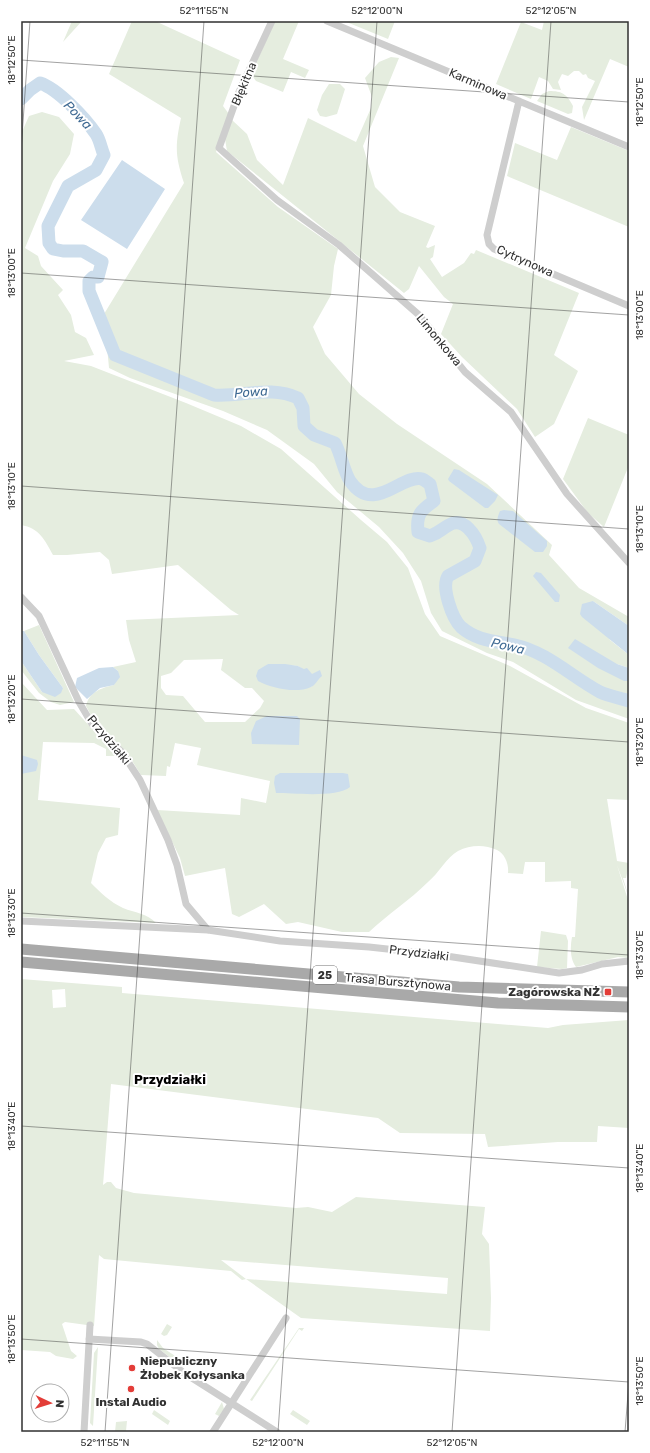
<svg xmlns="http://www.w3.org/2000/svg" width="650" height="1453" font-family="Rubik,sans-serif">
  <style>
    .green { fill: #e5eddf; fill-rule: evenodd }
    .water { fill: #ccddec }
    .lines { fill: none; stroke-linecap: round; stroke-linejoin: round }
    .river { stroke: #ccddec; stroke-width: 13 }
    .minor { stroke: #cecece; stroke-width: 7 }
    .primary { stroke: #a9a9a9; stroke-width: 11 }
    .ticks { fill: none; stroke: #313131; stroke-width: 1; stroke-opacity: 0.45 }
    .poi-dot { fill: #e33d38; stroke: #fff; stroke-width: 1.5 }
    .labels { text-anchor: middle; dominant-baseline: central; stroke-width: 4; stroke-linejoin: round; paint-order: stroke }
    .shield { fill: #fff; stroke: #6f6f6f; stroke-width: 1 }
    .shield-label { font-size: 11px; font-weight: bold; fill: #313131 }
    .street-label { font-size: 12px; fill: #313131; stroke: #fff }
    .poi-label { font-size: 12px; font-weight: bold; fill: #313131; stroke: #fff; text-anchor: end }
    .water-label { font-size: 13px; font-style: italic; fill: #3f6a93; stroke: #fff }
    .neighbourhood-label { font-size: 13px; font-weight: bold; fill: #000; stroke: #fff }
    .neatline { fill: none; stroke: #313131; stroke-width: 1.5 }
    .ticks-label { font-size: 10px; text-anchor: middle; fill: #313131 }
  </style>
  <rect width="100%" height="100%" fill="#fff"/>
  <path class="green" d="M72,21H82L63,42Z
    M132,21H155L240,60L223,106L229,114L216,152L278,207L338,249L334,266L331,295L313,327L325,354L359,394L397,424L487,484L552,545L549,555L579,588L629,617V626L593,601L610,640L629,655V668L617,664L629,680V719L576,700L513,662L487,653L442,631L431,613L421,581L403,553L379,527L337,492L314,464L267,430L223,411L130,378L109,368L104,314L184,183C175,156 175,146 181,118L109,74Z
    M275,21H299L283,59L309,70L305,78L291,72L283,92L256,81L251,74Z
    M344,21H395L388,39Z
    M544,21H629V67L610,59L584,120L582,107L595,81L588,78L586,74L583,75L579,71H574L568,76L562,74L558,82L561,90L553,89L548,81L539,77L531,99L496,84L521,22L542,30Z
    M391,57L399,58L363,146L375,187L400,212L435,226L426,247L428,248L435,245L433,257L430,259L442,277L464,263L471,253L474,254L476,250L579,293L554,355L578,371L554,424L535,437L517,409L462,357L441,334L453,304L444,297L419,266L409,289L404,293L227,151L225,139L232,120L247,134L257,160L283,185L308,118L356,142L371,108L372,97L365,78L379,62Z
    M329,84H340L345,89L337,114L326,117L320,116L317,110L322,95Z
    M549,91C562,91 567,94 573,106L572,113L568,114L537,101L542,94Z
    M42,112L59,117L74,134L70,154L53,181L25,248L38,256L41,266L63,290L58,295L71,315L75,332L86,338L94,355L64,361L91,366L186,403L241,426L281,449L361,520L387,542L408,568L425,614L440,636L510,666L586,708L629,723V800L607,799L617,861L629,863L626,878H623L629,898L617,865L629,903V958L618,957L576,967C570,959 570,947 572,937H575L578,889L571,888V881L545,882V862H525L523,874L508,873C509,864 505,854 497,850C484,844 470,845 458,851C447,857 438,874 428,882C410,900 388,914 369,932H342L298,922L286,924L264,904L239,917L232,914L225,868L185,876L180,858L157,810L240,815L241,798L266,803L270,781L197,765L201,748L175,743L170,767L167,766L166,776L141,775L126,751L97,726L86,706C89,692 101,688 114,685L118,671L113,667L136,662L129,640L126,620L239,615L231,610L178,565L112,574L109,560L100,552L67,555H53C45,540 39,528 21,525V134L29,116ZM223,659L221,670L245,688H252L264,701L260,708L245,722H205L183,696L166,695L161,688V676L171,673L184,660ZM267,664L298,666L318,679L311,687Z
    M571,127L629,151V227L507,176L515,143L557,160Z
    M588,418L629,435V465L604,527L588,513L563,479Z
    M39,625L74,702L60,705L51,702L39,693L21,670V661L42,692L63,688L39,655L24,631Z
    M21,682L47,710L74,709L93,730L119,753L120,756H106V749L94,743L43,742L38,800L120,808L118,835L106,838L98,853L91,883C101,893 110,902 123,908C135,913 147,913 156,923L21,917Z
    M541,931L566,935L568,941L567,968L562,969L537,967Z
    M21,979L122,987V993L548,1028L563,1025L629,1020V1128L598,1126L597,1142H558L488,1147L485,1134L400,1133L378,1118L111,1084L103,1185L107,1182H111L116,1188L134,1193L296,1208L308,1207L332,1212L356,1197L485,1207L482,1234L489,1244L491,1298L490,1331L301,1318L246,1279L242,1280L231,1271L104,1259L99,1255L94,1326L65,1322L62,1324L71,1351L77,1356L73,1359L56,1356L50,1352L21,1350ZM65,989L66,1007L53,1008L52,990ZM221,1260L448,1278L447,1294L246,1279Z
    M167,1324L172,1327L167,1335L164,1336L161,1334Z
    M299,1328H304L302,1331L299,1329L252,1401L250,1400Z
    M157,1340L163,1348L186,1363L183,1367L159,1349L157,1345Z
    M98,1347L93,1426L90,1423L94,1353Z
    M222,1402L224,1409L219,1416L215,1414Z
    M154,1410L170,1421L168,1425L152,1414Z
    M293,1410L310,1421L307,1425L290,1414Z
    M127,1421L126,1431L128,1432H115L116,1422Z"/>
  <path class="water" d="M122,160L165,189L127,249L81,220Z
    M454,469L459,470L498,495L495,501L488,508H485L449,481L448,479Z
    M504,510L513,511L547,541V546L543,552H535L499,524C496,520 498,516 500,511Z
    M536,572L541,573L560,595L559,602H555L533,576Z
    M593,601L629,626V655L582,617L580,614L582,604Z
    M21,631H24L39,655L63,688L61,693L55,697L42,692L21,661Z
    M575,639L617,664L629,668V681H624L598,668L568,648Z
    M268,664H285L298,666L304,669L307,668L312,674L320,670L322,676C318,679 315,686 311,687C296,694 271,688 258,681L256,676L258,670Z
    M113,667L118,671L120,677L114,685L100,688L87,699L75,687L77,678L99,668Z
    M267,716H297L300,719L299,745L252,744L251,733L256,721Z
    M21,755L37,760L38,764L36,771L21,774Z
    M280,773H343L348,774L350,787C337,798 293,793 276,793L274,783L275,776Z"/>
  <g class="lines">
    <path class="river" d="M21,99L30,90L40,83C58,89 85,118 96,134C100,140 101,148 104,155L96,170L68,186L48,226L49,243L53,249L63,251H83L102,262L98,277H93L89,281V291L115,355L214,395C242,397 271,385 298,398L303,408L304,426L314,435L335,443C341,454 344,472 350,481C374,516 402,473 422,479C425,480 428,483 430,484L434,501C421,510 416,514 418,532L430,536C441,532 441,529 449,525C464,516 476,536 480,548L475,561L448,576C441,587 452,618 461,627C477,641 495,641 515,645C547,652 572,677 600,692C609,696 620,698 629,701"/>
    <path class="minor" d="M272,21L239,92L219,148L277,200L339,245L419,315L465,372L511,412L567,494L629,563
      M327,21L629,147
      M519,101L487,235L489,244L494,249L629,306
      M21,597L39,616L79,702L92,724L121,751L140,780L168,840L177,865L186,904L208,930
      M21,921L208,930L280,941L369,947L433,954L559,973L582,970L602,964L629,961
      M89,1339L141,1342L147,1344L184,1373L277,1432
      M84,1432L90,1325
      M213,1432L286,1318"/>
    <path class="primary" d="M21,949L459,987L629,992
      M21,962L498,1003L629,1007"/>
  </g>
  <path class="ticks" d="M21,60L629,102M21,151L30,21M21,273L629,315M21,486L629,529M21,699L629,742M21,913L629,955M21,1126L629,1168M21,1339L629,1382M105,1432L204,21M278,1432L377,21M452,1432L551,21M625,1432L629,1381"/>
  <g class="poi-dot">
    <rect x="604" y="988" width="8" height="8" rx="2"/>
    <circle cx="132" cy="1368" r="4"/>
    <circle cx="131" cy="1389" r="4"/>
  </g>
  <g class="labels">
    <rect class="shield" x="313" y="966" width="24" height="18" rx="3"/>
    <g class="shield-label">
      <text x="325" y="975">25</text>
    </g>
    <g class="street-label">
      <text transform="translate(244 84) rotate(-67)">Błękitna</text>
      <text transform="translate(478 84) rotate(23)">Karminowa</text>
      <text transform="translate(525 261) rotate(24)">Cytrynowa</text>
      <text transform="translate(439 340) rotate(50)">Limonkowa</text>
      <text transform="translate(109 740) rotate(50)">Przydziałki</text>
      <text transform="translate(419 953) rotate(7)">Przydziałki</text>
      <text transform="translate(398 982) rotate(5)">Trasa Bursztynowa</text>
    </g>
    <g class="poi-label">
      <text x="600" y="992">Zagórowska NŻ</text>
      <text x="140" y="1361" text-anchor="start">Niepubliczny<tspan x="140" dy="14">Żłobek Kołysanka</tspan></text>
      <text x="131" y="1402" text-anchor="middle">Instal Audio</text>
    </g>
    <g class="water-label">
      <text transform="translate(78 115) rotate(46)">Powa</text>
      <text transform="translate(251 392) rotate(-4)">Powa</text>
      <text transform="translate(508 646) rotate(13)">Powa</text>
    </g>
    <g class="neighbourhood-label">
      <text x="170" y="1079">Przydziałki</text>
    </g>
  </g>
  <rect width="650" height="1453" fill="none" stroke="#ffffff" stroke-width="44"/>
  <g transform="translate(50 1403) rotate(94)"><circle r="19" fill="#ffffff" stroke="#adadad"/>
  <path d="M0-3L7 15L0 10L-7 15Z" fill="#e33d38"/>
  <text y="-6" font-size="11" font-weight="bold" text-anchor="middle" fill="#313131">N</text>
  </g>
  <rect x="22" y="22" width="606" height="1409" class="neatline"/>
  <g class="ticks-label">
    <text x="204" y="14">52°11'55"N</text>
    <text x="377" y="14">52°12'00"N</text>
    <text x="551" y="14">52°12'05"N</text>
    <text transform="translate(11 60) rotate(-90)" y="4">18°12'50"E</text>
    <text transform="translate(639 102) rotate(-90)" y="4">18°12'50"E</text>
    <text transform="translate(11 273) rotate(-90)" y="4">18°13'00"E</text>
    <text transform="translate(639 315) rotate(-90)" y="4">18°13'00"E</text>
    <text transform="translate(11 486) rotate(-90)" y="4">18°13'10"E</text>
    <text transform="translate(639 529) rotate(-90)" y="4">18°13'10"E</text>
    <text transform="translate(11 699) rotate(-90)" y="4">18°13'20"E</text>
    <text transform="translate(639 742) rotate(-90)" y="4">18°13'20"E</text>
    <text transform="translate(11 913) rotate(-90)" y="4">18°13'30"E</text>
    <text transform="translate(639 955) rotate(-90)" y="4">18°13'30"E</text>
    <text transform="translate(11 1126) rotate(-90)" y="4">18°13'40"E</text>
    <text transform="translate(639 1168) rotate(-90)" y="4">18°13'40"E</text>
    <text transform="translate(11 1339) rotate(-90)" y="4">18°13'50"E</text>
    <text transform="translate(639 1381) rotate(-90)" y="4">18°13'50"E</text>
    <text x="105" y="1446">52°11'55"N</text>
    <text x="278" y="1446">52°12'00"N</text>
    <text x="452" y="1446">52°12'05"N</text>
  </g>
</svg>
